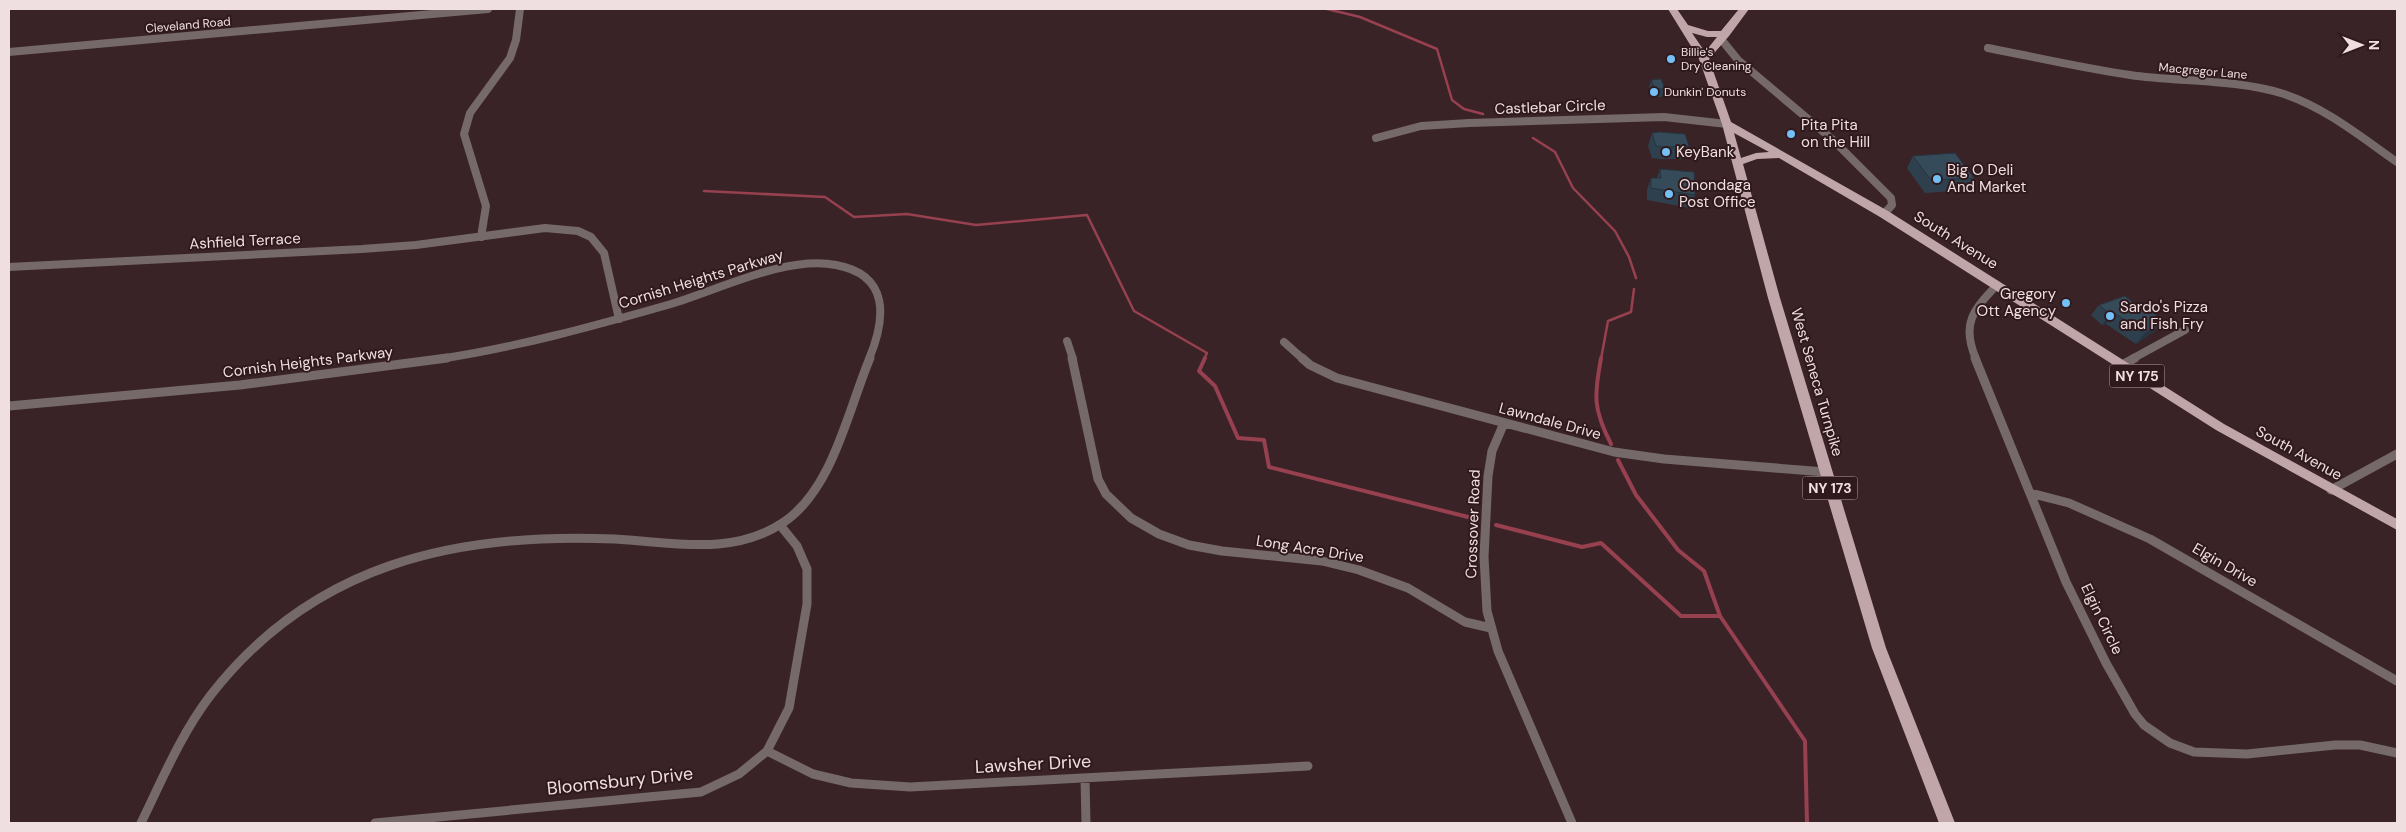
<svg xmlns="http://www.w3.org/2000/svg" width="2406" height="832" font-family="'DM Sans',sans-serif">
  <style>
    .lines { fill: none; stroke-linecap: round; stroke-linejoin: round }
    .stream-far1 { stroke: #964050; stroke-width: 2.5 }
    .stream { stroke: #964050; stroke-width: 4 }
    .street-far1 { stroke: #75696a; stroke-width: 8 }
    .street { stroke: #75696a; stroke-width: 9 }
    .primary { fill: #c0a6a9; fill-rule: evenodd }
    .wall { fill: #2e404d }
    .shaded-wall { fill: #26343f }
    .building { fill: #364b5a; stroke: #26343f }
    .poi-dot { fill: #74c0f6; stroke: #30191d; stroke-width: 2 }
    .labels { text-anchor: middle; dominant-baseline: central; stroke-width: 4; stroke-linejoin: round; paint-order: stroke }
    .far-street-label { font-size: 12px; fill: #efdfe0; stroke: #30191d }
    .far-poi-label { font-size: 12px; fill: #efdfe0; stroke: #30191d; text-anchor: start }
    .shield { fill: #30191d; stroke: #b6a4a6; stroke-width: 1 }
    .shield-label { font-size: 14px; font-weight: bold; fill: #efdfe0 }
    .street-label { font-size: 15px; fill: #efdfe0; stroke: #30191d }
    .poi-label { font-size: 15px; fill: #efdfe0; stroke: #30191d; text-anchor: start }
    .near-street-label { font-size: 18px; fill: #efdfe0; stroke: #30191d }
  </style>
  <rect width="100%" height="100%" fill="#3a2326"/>
  <g class="lines">
    <path class="stream-far1" d="M1327,9L1360,17L1437,49L1452,100L1464,109L1483,114
      M1533,138L1555,152L1573,188L1615,231L1629,257L1636,278
      M704,191L825,197L854,217L907,214L976,225L1087,215L1134,311L1207,353L1204,359
      M1601,359L1608,321L1631,312L1634,289"/>
    <path class="stream" d="M1205,358L1199,371L1215,386L1238,438L1264,440L1269,467L1476,519
      M1601,358C1594,396 1593,409 1611,444
      M1618,460L1636,495L1678,550L1704,571L1720,616L1805,741L1807,823
      M1496,525L1582,547L1601,543L1681,616H1720"/>
    <path class="street-far1" d="M1721,39L1738,60L1833,140L1891,198L1892,205L1884,214
      M1988,48C2035,57 2082,68 2130,75C2178,82 2238,79 2284,94C2326,108 2361,137 2397,162
      M9,52L488,9
      M1376,138L1421,126L1469,123L1664,117L1727,124
      M481,237L486,206L464,134L470,113L510,58L516,40L520,9
      M9,267L362,249L416,245L545,228L578,231L591,237L604,253L619,319
      M1067,341L1073,359
      M1284,342L1303,359
      M439,359C518,347 594,326 671,304C718,290 787,255 836,265C890,275 886,318 869,359
      M1976,359C1961,324 1973,310 1997,285
      M2132,359L2185,330"/>
    <path class="street" d="M1072,358L1098,479L1106,494L1131,518L1159,534L1189,545L1222,551L1322,561L1359,570L1408,588L1465,622L1491,628
      M1302,358L1310,365L1337,378L1614,452L1664,459L1825,472
      M1975,358L2066,582L2106,663L2135,714L2144,725L2170,743L2194,752L2247,754L2335,745H2360L2397,753
      M2120,366L2135,358
      M9,406L240,385L447,358
      M1504,423L1492,451L1488,476L1484,557L1487,611L1498,651L1572,823
      M2331,490L2397,454
      M2030,493L2069,503L2150,539L2397,681
      M767,751L813,774L851,783L910,787L1308,766
      M1085,779L1086,823
      M141,823C162,780 181,734 210,696C312,564 455,532 615,539C673,542 732,557 784,522C833,489 848,410 870,358
      M375,823L701,792L739,774L767,751L789,708L807,604V569L797,546L780,525"/>
    <path class="primary" d="M1668,9H1677L1688,25L1708,31H1721L1739,9H1749L1729,36L1709,59L1731,122L1888,211L2224,424L2397,519V530L2216,430L1880,217L1779,158L1757,159L1743,164L1780,298L1886,648L1955,823H1939L1872,648L1768,298L1722,124L1699,59ZM1692,33L1707,37H1717L1705,52ZM1734,133L1769,152L1756,153L1741,158Z"/>
  </g>
  <path class="wall" d="M1651,80L1665,89L1662,97H1652L1649,88Z
    M1652,133L1689,146L1685,159H1659L1652,158L1648,146Z
    M1913,156L1974,178L1967,190L1925,193L1907,168Z
    M1660,169L1695,195L1690,208L1647,200V190L1651,178H1657Z
    M2099,305L2141,309L2163,320L2155,331L2136,344L2106,324L2102,325L2091,315Z"/>
  <path class="shaded-wall" d="M2114,313L2106,324L2102,325L2110,314Z
    M2163,320L2155,331L2136,344L2145,333Z"/>
  <path class="building" d="M1661,79L1665,89H1655L1651,80Z
    M1659,132L1685,134L1689,146L1663,147L1656,146L1652,133Z
    M1955,153L1974,178L1931,180L1913,156Z
    M1660,169L1694,172L1695,195L1651,188V178H1661Z
    M2125,296L2141,309L2144,307L2163,320L2145,333L2114,313L2110,314L2099,305Z"/>
  <g class="poi-dot">
    <circle cx="1671" cy="59" r="5"/>
    <circle cx="1654" cy="92" r="5"/>
    <circle cx="1791" cy="134" r="5"/>
    <circle cx="1666" cy="152" r="5"/>
    <circle cx="1937" cy="179" r="5"/>
    <circle cx="1669" cy="194" r="5"/>
    <circle cx="2066" cy="303" r="5"/>
    <circle cx="2110" cy="316" r="5"/>
  </g>
  <g class="labels">
    <g class="far-street-label">
      <text transform="translate(188 25) rotate(-5)">Cleveland Road</text>
      <text transform="translate(2203 71) rotate(5)">Macgregor Lane</text>
    </g>
    <g class="far-poi-label">
      <text x="1681" y="52">Billie's<tspan x="1681" dy="14">Dry Cleaning</tspan></text>
      <text x="1664" y="92">Dunkin' Donuts</text>
    </g>
    <g class="shield">
      <rect x="2109.5" y="364.5" width="55" height="23" rx="4"/>
      <rect x="1802.5" y="476.5" width="55" height="23" rx="4"/>
    </g>
    <g class="shield-label">
      <text x="2137" y="376">NY 175</text>
      <text x="1830" y="488">NY 173</text>
    </g>
    <g class="street-label">
      <text transform="translate(1550 107) rotate(-2)">Castlebar Circle</text>
      <text transform="translate(1956 240) rotate(32)">South Avenue</text>
      <text transform="translate(245 241) rotate(-3)">Ashfield Terrace</text>
      <text transform="translate(701 279) rotate(-17)">Cornish Heights Parkway</text>
      <text transform="translate(308 362) rotate(-7)">Cornish Heights Parkway</text>
      <text transform="translate(1817 382) rotate(74)">West Seneca Turnpike</text>
      <text transform="translate(1550 421) rotate(15)">Lawndale Drive</text>
      <text transform="translate(2299 453) rotate(29)">South Avenue</text>
      <text transform="translate(1473 524) rotate(-88)">Crossover Road</text>
      <text transform="translate(1310 549) rotate(9)">Long Acre Drive</text>
      <text transform="translate(2225 565) rotate(30)">Elgin Drive</text>
      <text transform="translate(2102 619) rotate(64)">Elgin Circle</text>
    </g>
    <g class="poi-label">
      <text x="1801" y="125">Pita Pita<tspan x="1801" dy="17">on the Hill</tspan></text>
      <text x="1676" y="152">KeyBank</text>
      <text x="1947" y="170">Big O Deli<tspan x="1947" dy="17">And Market</tspan></text>
      <text x="1679" y="185">Onondaga<tspan x="1679" dy="17">Post Office</tspan></text>
      <text x="2056" y="294" text-anchor="end">Gregory<tspan x="2056" dy="17">Ott Agency</tspan></text>
      <text x="2120" y="307">Sardo's Pizza<tspan x="2120" dy="17">and Fish Fry</tspan></text>
    </g>
    <g class="near-street-label">
      <text transform="translate(1033 764) rotate(-3)">Lawsher Drive</text>
      <text transform="translate(620 781) rotate(-6)">Bloomsbury Drive</text>
    </g>
  </g>
  <rect width="2406" height="832" fill="none" stroke="#efdfe0" stroke-width="20"/>
  <g transform="translate(2361 45) rotate(90)" stroke="#30191d" stroke-width="4" paint-order="stroke">
  <path d="M0-4L9 19L0 12L-9 19Z" fill="#efdfe0"/>
  <text y="-8" font-size="14" font-weight="bold" text-anchor="middle" fill="#efdfe0">N</text>
  </g>
</svg>
